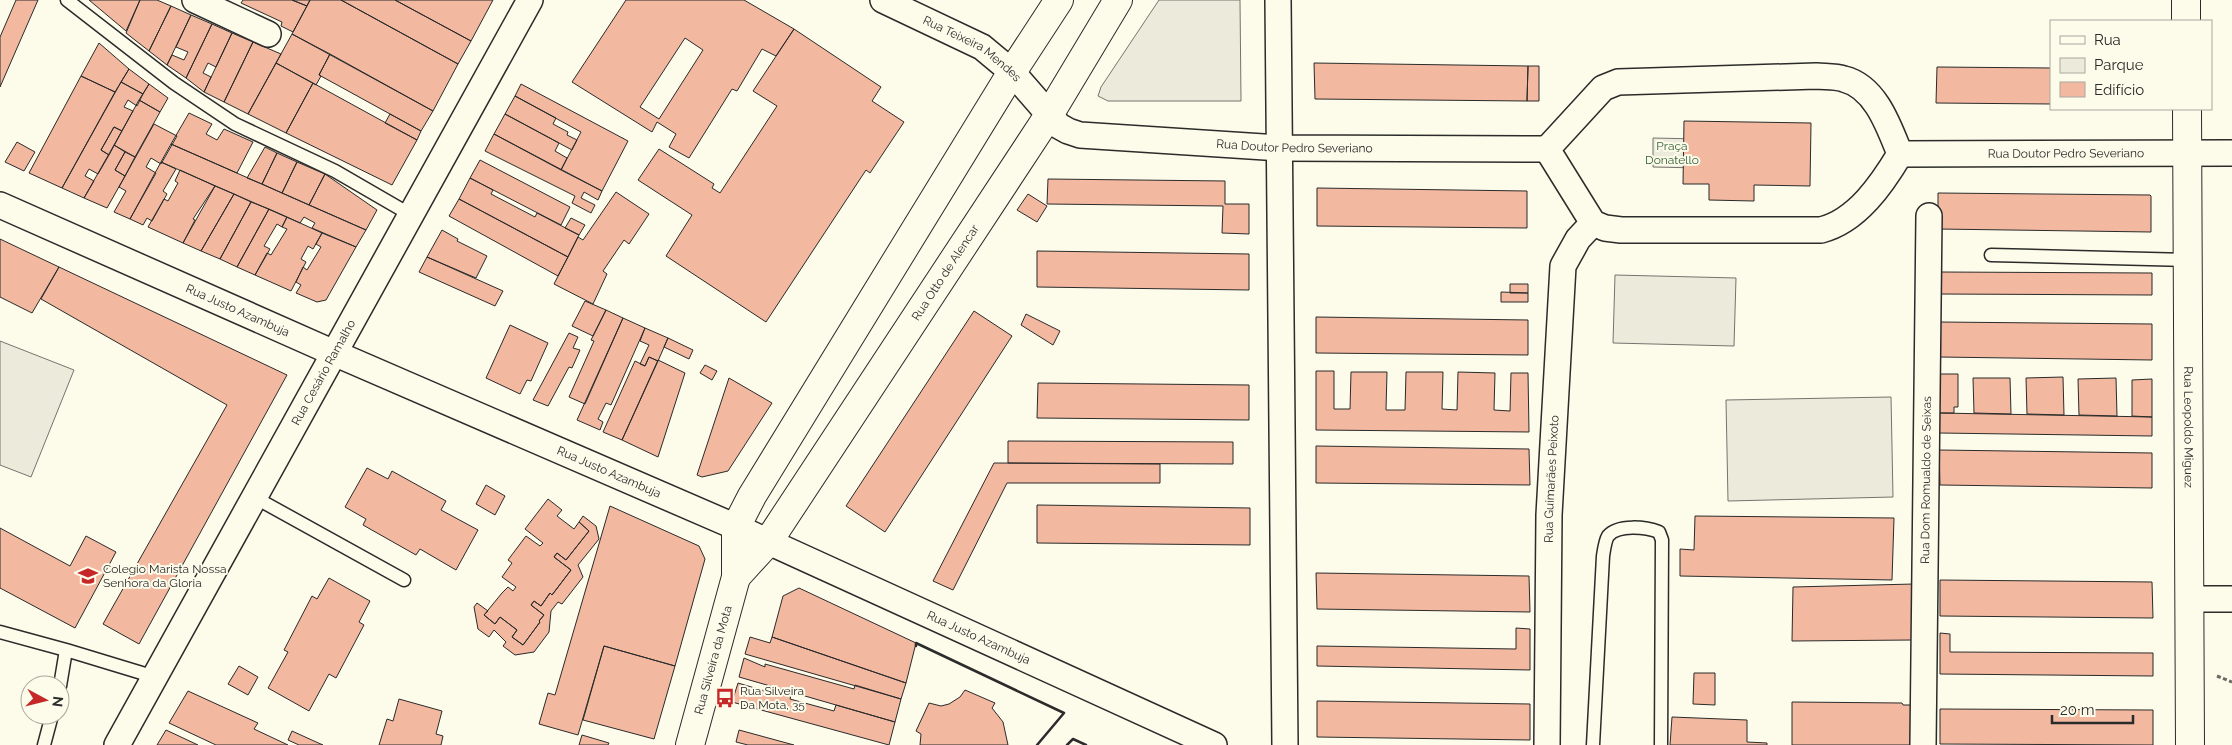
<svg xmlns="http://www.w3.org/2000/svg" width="2232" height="745" font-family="Raleway,sans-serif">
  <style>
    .green { fill: #ecebdb; stroke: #74746e }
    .building { fill: #f2b8a0; stroke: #2b2b2b; fill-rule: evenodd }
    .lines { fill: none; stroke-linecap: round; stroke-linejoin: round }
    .lane-casing { stroke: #2b2b2b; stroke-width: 15 }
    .street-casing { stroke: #2b2b2b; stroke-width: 28 }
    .secondary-casing { stroke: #2b2b2b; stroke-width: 30 }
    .path { stroke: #6a6964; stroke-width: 3; stroke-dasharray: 4 2.5; stroke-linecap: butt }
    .lane { stroke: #fdfbea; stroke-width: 12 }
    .street { stroke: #fdfbea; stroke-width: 25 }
    .secondary { stroke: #fdfbea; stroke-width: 28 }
    .wall { stroke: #2b2b2b; stroke-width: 2.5 }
    .labels { text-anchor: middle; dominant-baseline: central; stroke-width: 4; stroke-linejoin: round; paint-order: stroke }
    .street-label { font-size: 12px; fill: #2b2b2b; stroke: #fdfbea }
    .park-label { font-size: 12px; fill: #34623c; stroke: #fdfbea }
    .poi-label { font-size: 12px; fill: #2b2b2b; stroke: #fdfbea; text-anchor: start }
  </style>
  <rect width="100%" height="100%" fill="#fdfbea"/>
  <path class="green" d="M1159,0H1240L1241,101H1108L1098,96L1101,87Z
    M1653,138L1794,141L1793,170L1653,167Z
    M1615,275L1736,278L1734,346L1613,343Z
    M0,341L74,370L31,477L0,465Z
    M1891,397L1893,497L1728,501L1726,400Z"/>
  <path class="building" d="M16,0H38L0,87V37Z
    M89,0H140L126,31Z
    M140,0H157L171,6L149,51L126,33Z
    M243,0H292L307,6L293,32L281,26L282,22L241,3Z
    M292,0H310L307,6Z
    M310,0H341L458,64L433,111L292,34Z
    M341,0H395L471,41L458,64Z
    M395,0H493L471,41Z
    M626,0H744L794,29L776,56L762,49L737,91L732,89L689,158L669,147L676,134L657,122L652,132L572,82ZM685,38L703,50L659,119L640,107Z
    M171,6L191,15L167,65L149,51Z
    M191,15L212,24L186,78L167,65L172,55L184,60L188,52L176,47Z
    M212,24L232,33L216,67L208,63L203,73L211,77L204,92L186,78Z
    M794,29L881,87L872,101L904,122L870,173L866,170L766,322L666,256L692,215L638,180L659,149L714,184L712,188L720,193L777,106L753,91Z
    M232,33L253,42L224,102L204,92Z
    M292,34L330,54L319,75L321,76L316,85L276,63Z
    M253,42L281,54L248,114L224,102Z
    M99,43L129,69L115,92L81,76Z
    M330,54L433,111L421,131L319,75Z
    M276,63L313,83L286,133L248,114Z
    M1314,63L1528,66L1527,101L1315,99Z
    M1528,66H1539V101H1527Z
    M1937,67L2051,68V104L1936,103Z
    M129,69L149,84L143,94L121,82Z
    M81,76L115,92L62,188L29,173Z
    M121,82L143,94L137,106L128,100L124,107L133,111L122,131L114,127L101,150L109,155L98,174L89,169L85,176L94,181L84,198L62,188Z
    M313,83L417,140L392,185L286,133Z
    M149,84L168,98L160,112L139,100Z
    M521,84L628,141L602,191L561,170L581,132L515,96Z
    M515,96L556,118L553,124L568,132L567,135L577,140L572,150L505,114Z
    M139,100L160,112L135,157L114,145Z
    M189,113L212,124L206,134L217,140L224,129L253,142L237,173L171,144Z
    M390,114L421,131L417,140L385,123Z
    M505,114L559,143L555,151L567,158L561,170L494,134Z
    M1684,121L1811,123L1810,186L1754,185V201L1709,200V184H1683Z
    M154,124L177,136L161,164L151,158L146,167L156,173L130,219L114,212L126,191L119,187Z
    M114,127L122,131L109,155L101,150Z
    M494,134L602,191L598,200L584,192L581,198L595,205L591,213L572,203L575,196L485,151Z
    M17,142L35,152L24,171L5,162Z
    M171,144L282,193L366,230L356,247L312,228L315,223L304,217L300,223L161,162Z
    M114,145L125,152L115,170L125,176L107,208L84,198Z
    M265,147L277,153L262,184L247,178Z
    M125,152L135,157L125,176L115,170Z
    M277,153L297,162L282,193L262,184Z
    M480,160L570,207L561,225L470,178Z
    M161,162L176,169L163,191L167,194L152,221L147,218L143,225L130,219Z
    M297,162L325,174L309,205L282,193Z
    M180,170L215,186L193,219L195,220L183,243L148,227L164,199L168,201L178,183L175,181Z
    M325,174L377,210L366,230L309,205Z
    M470,178L493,190L491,194L535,217L537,213L579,235L568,257L459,199Z
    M1048,179L1225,181V204H1249V234L1222,233L1223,206L1047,204Z
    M215,186L234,194L201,251L183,243Z
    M1317,188L1527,191V228L1317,226Z
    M616,192L649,214L629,244L624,240L603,271L607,274L593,304L554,284L578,237L583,240Z
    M1938,193L2150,195L2151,196V232L1938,229Z
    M234,194L251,202L220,259L201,251Z
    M1028,194L1047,206L1037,222L1017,210Z
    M459,199L568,257L558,276L449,216Z
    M251,202L269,209L237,267L220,259Z
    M269,209L287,217L282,227L277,224L264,246L270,249L255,275L237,267Z
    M287,217L322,233L313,249L308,246L301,259L306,262L291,291L255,275L267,253L271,255L287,229L282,227Z
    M571,218L585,225L579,235L565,228Z
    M442,230L458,239L457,241L487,256L476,278L427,257Z
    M322,233L356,247L326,300L317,302L296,293L301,285L296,282L303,267L307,270L321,247L316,244Z
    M0,239L59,267L32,313L0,297Z
    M1037,251L1249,254V290L1037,287Z
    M427,257L503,291L495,306L419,272Z
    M59,267L287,375L139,644L103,624L227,405L41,299Z
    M1939,272L2152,273V295L1939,294Z
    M1510,284H1528V293H1510Z
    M1501,292L1528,293V302H1501Z
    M585,301L606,310L593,336L572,326Z
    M606,310L623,318L585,404L569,397L594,341L591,340Z
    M974,311L1012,336L885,532L846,506Z
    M1026,314L1060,331L1053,345L1021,325Z
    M1316,317L1528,320V355L1316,353Z
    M623,318L645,328L611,405L606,403L598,419L603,422L600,430L577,420Z
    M1939,322L2152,324V360L1939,357Z
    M510,325L548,343L531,381L527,380L520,394L486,378Z
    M645,328L668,338L658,361L649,357L645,366L640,364L649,345L640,341Z
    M569,333L578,337L573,348L580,350L572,368L569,367L548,406L533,400Z
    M668,338L693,350L689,359L664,347Z
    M649,357L658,361L622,440L603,432L635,361L645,366Z
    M658,360L685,373L658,457L622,440Z
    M705,365L717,371L712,380L700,373Z
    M1316,371H1334V409H1350L1351,372H1387L1386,410H1405L1406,372H1443L1442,409L1457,410L1458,372L1495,373L1494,410L1510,411L1511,373H1528L1529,432L1316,430Z
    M1939,374H1958V407H1954V413H1939Z
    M2063,377L2064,415L2027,414L2026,378Z
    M729,378L772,403L728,471L702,477L697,475Z
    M1973,378H2010L2011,414L1974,413Z
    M2116,378L2117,416L2079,415L2078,379Z
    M2152,379V417L2132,416V380Z
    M1038,383L1249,385V420L1037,418Z
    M1939,413L2152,417V436L1939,433Z
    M1008,441L1233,442V464L1008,463Z
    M1316,446L1529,449L1530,485L1316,483Z
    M1939,450L2152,453V488L1940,485Z
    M994,463L1160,464V483H1007L953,590L933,581Z
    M367,468L388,479L392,471L446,501L441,510L478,530L456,570L420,549L416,555L363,525L366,519L345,507Z
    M486,485L505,496L495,515L476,504Z
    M548,499L562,510L557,516L574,529L579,522L589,531L566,560L557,553L554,557L571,570L552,595L550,593L541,606L534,601L531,605L544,615L539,621L540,622L523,645L512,637L517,630L500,617L495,624L484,615L502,593L508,587L513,591L516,587L502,577L512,563L508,560L526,536L540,546L543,543L525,529Z
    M1037,505L1250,508V545L1037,543Z
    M610,506L699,546L705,559L675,666L604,646L578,735L539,724L548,693L555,695Z
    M583,516L596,526L599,539L578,565L583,577L562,604L558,602L551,611L549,632L534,652L515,655L503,646L506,642L494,630L489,637L478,629L474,607L477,603L488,611L484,615L495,624L500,617L517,630L512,637L523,645L540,622L539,621L544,615L531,605L534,601L541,606L550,593L552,595L571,570L554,557L557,553L566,560L589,531L579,522Z
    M1695,516L1894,518L1892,580L1680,576V549L1694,550Z
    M0,528L70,566L86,536L116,552L75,628L0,588Z
    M1316,573L1529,576L1530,612L1317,609Z
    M329,578L370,601L359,622L364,625L336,678L329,674L309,711L268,688L288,652L284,650L312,596L317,599Z
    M1940,580L2152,582L2153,618L1940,616Z
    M1914,584L1913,640L1792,641L1793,587Z
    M799,588L916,643L906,683L772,637L783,596Z
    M1516,628L1530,629V670L1317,666V646L1516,649Z
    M1940,633L1950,634V652L2153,653V676L1940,674Z
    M750,637L770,643L772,637L906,683L901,699L745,654Z
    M604,646L675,666L654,739L583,720Z
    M744,658L765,667V664L854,689L855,685L901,699L895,722L739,677Z
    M239,666L258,677L248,695L228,684Z
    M1694,673H1715V705L1693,704Z
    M738,683L778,695L780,689L792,693L790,699L834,711L836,705L895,722L889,745L732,702Z
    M965,690L995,703L992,708L1003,722L1008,745H920L921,734L916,731L929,703L941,706L949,704L960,697Z
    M188,691L258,723L254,729L288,745H216L169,723Z
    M399,699L442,711L436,734L443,736L441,745H379L387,719L393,721Z
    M1317,701L1530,704V740L1317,737Z
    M1792,702L1902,703L1903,705H1912L1911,745H1792Z
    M1940,709L2153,710V745L1940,744Z
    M1672,717L1747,720V742L1767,743V745H1670Z
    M166,730L198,745H157Z
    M739,730L794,745H748L736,742Z
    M292,731L314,741L323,745H299L288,740Z
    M582,735L609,743L608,745H579Z"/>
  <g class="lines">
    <defs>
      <path id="lane" d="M67,0L174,83L235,124L335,171L411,215
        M1991,255L2188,260
        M254,497L404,580
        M0,632L66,650L60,686
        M66,650L155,677
        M44,745L52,715
        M1593,745L1603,556C1604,550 1605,541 1608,536C1618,524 1646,527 1659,532L1662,540L1661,745"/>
      <g id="street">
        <path d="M195,0L268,34"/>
        <path id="s1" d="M883,0L982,47L1012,72L1059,126L1068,131L1080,135L1280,148L1547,149"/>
        <path d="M1278,0L1285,745"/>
        <path d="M1816,76C1825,77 1835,76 1844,79C1876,87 1889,127 1900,154C1882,184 1857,221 1821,230H1621L1605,228L1593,223L1547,149L1603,88L1618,82Z"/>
        <path id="s2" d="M1900,154L2232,153"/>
        <path id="s3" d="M0,205L334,353L736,527L1214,745"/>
        <path d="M2189,599H2232"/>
        <path id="s4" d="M117,745L530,0"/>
        <path id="s5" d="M1547,745L1549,515L1563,266L1578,239L1593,223"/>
        <path id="s6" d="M1923,745L1929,216"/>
      </g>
      <g id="secondary">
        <path d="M2186,0V21"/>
        <path id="s7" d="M2187,109L2190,745"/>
        <path id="s8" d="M736,577L768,542L1049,115L1118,0"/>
        <path id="s9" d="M690,745L736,577V527L752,496L1012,72L1059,0"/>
      </g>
    </defs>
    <use href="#lane" class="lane-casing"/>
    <use href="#street" class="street-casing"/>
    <use href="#secondary" class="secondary-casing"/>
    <path class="path" d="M2217,676L2232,682"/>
    <use href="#lane" class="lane"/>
    <use href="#street" class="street"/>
    <use href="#secondary" class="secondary"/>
    <path class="wall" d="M916,646V643L1064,713L1037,745
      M1067,745L1073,739L1086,745"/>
  </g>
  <defs>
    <symbol id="school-bare" viewBox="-9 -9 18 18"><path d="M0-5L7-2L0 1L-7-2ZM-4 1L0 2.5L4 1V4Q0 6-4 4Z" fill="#c62828" stroke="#fdfbea" stroke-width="2.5" paint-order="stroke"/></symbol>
    <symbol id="bus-bare" viewBox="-9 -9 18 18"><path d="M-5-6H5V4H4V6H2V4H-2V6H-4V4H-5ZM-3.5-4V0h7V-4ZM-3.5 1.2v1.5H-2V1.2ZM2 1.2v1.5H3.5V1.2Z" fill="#c62828" stroke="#fdfbea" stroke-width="2.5" paint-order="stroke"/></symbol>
  </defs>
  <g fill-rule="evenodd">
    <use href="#school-bare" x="74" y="562" width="28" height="28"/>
    <use href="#bus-bare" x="711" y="684" width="28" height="28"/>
  </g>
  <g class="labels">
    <g class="street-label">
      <text stroke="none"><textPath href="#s1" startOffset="102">Rua Teixeira Mendes</textPath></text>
      <text stroke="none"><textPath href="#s1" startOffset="458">Rua Doutor Pedro Severiano</textPath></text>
      <text stroke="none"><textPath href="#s2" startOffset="166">Rua Doutor Pedro Severiano</textPath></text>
      <text stroke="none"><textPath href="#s8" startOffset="370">Rua Otto de Alencar</textPath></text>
      <text stroke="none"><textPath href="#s3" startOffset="260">Rua Justo Azambuja</textPath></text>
      <text stroke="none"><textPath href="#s4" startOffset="426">Rua Cesário Ramalho</textPath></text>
      <text stroke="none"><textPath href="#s7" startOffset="318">Rua Leopoldo Miguez</textPath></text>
      <text stroke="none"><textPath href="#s3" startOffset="665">Rua Justo Azambuja</textPath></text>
      <text stroke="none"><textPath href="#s5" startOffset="266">Rua Guimarães Peixoto</textPath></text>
      <text stroke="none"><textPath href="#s6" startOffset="265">Rua Dom Romualdo de Seixas</textPath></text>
      <text stroke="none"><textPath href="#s3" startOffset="1070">Rua Justo Azambuja</textPath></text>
      <text stroke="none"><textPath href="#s9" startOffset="88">Rua Silveira da Mota</textPath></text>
    </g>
    <g class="park-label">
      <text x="1672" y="146">Praça<tspan x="1672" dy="14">Donatello</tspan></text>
    </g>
    <g class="poi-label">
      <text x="103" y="569">Colegio Marista Nossa<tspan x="103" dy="14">Senhora da Gloria</tspan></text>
      <text x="740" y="691">Rua Silveira<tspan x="740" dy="14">Da Mota, 35</tspan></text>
    </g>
  </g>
  <rect x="2050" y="20" width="162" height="90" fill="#fdfbea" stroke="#a9a89e"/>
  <rect x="2060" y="36" width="25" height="8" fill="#fdfbea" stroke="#a9a89e"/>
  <text x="2094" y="45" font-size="15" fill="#2b2b2b">Rua</text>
  <rect x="2060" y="58" width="25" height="15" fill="#ecebdb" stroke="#a9a89e"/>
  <text x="2094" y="70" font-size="15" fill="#2b2b2b">Parque</text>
  <rect x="2060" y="82" width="25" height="15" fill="#f2b8a0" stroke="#a9a89e"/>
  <text x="2094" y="95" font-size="15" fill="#2b2b2b">Edifício</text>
  <g transform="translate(45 700) rotate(97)"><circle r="24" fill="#fdfbea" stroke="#a9a89e"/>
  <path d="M0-4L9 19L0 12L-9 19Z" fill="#c62828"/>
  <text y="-8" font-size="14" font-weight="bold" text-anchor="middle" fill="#2b2b2b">N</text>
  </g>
  <path d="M2052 715v8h81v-8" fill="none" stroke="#2b2b2b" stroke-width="2.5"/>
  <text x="2060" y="715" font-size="15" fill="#2b2b2b" stroke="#fdfbea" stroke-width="4" paint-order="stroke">20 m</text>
</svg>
